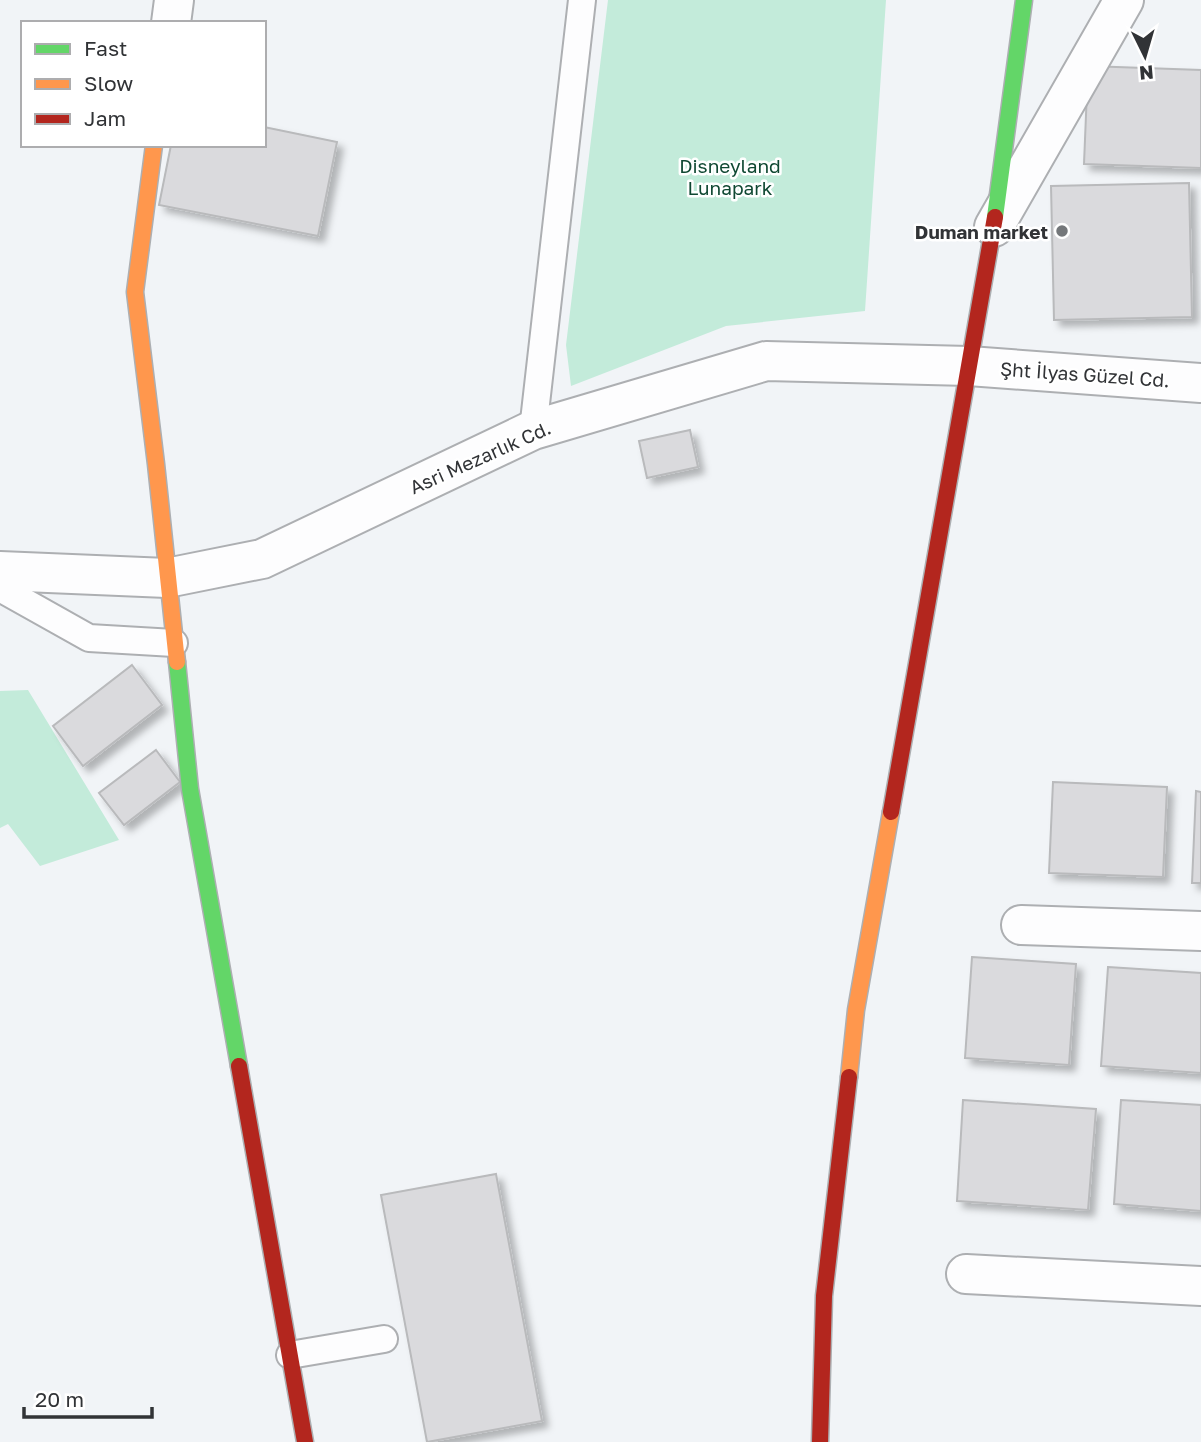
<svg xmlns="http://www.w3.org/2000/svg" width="1201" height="1442" font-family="'Golos Text',sans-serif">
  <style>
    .green { fill: #c3ebda }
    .building { fill: #dadadd; stroke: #b9babc; stroke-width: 2; filter: url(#shadow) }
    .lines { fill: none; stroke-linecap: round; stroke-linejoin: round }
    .lane-casing { stroke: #adafb2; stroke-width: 30 }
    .street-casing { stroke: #adafb2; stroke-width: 42 }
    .fast-casing { stroke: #adafb2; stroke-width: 19 }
    .slow-casing { stroke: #adafb2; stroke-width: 19 }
    .jam-casing { stroke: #adafb2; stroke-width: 19 }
    .lane { stroke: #fdfdfe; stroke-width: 26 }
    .street { stroke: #fdfdfe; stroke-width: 38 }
    .fast { stroke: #63d668; stroke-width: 16 }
    .slow { stroke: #ff974d; stroke-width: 16 }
    .jam { stroke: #b3261e; stroke-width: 16 }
    .poi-dot { fill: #74777a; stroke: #fff; stroke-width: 2.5 }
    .labels { text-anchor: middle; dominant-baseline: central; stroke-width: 5; stroke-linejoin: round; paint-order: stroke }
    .park-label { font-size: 19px; fill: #0f4832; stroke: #fff }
    .poi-label { font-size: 19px; font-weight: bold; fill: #313336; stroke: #fff; text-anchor: end }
    .street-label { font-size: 19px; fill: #313336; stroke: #fff }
  </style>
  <defs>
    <filter id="shadow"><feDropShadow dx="6" dy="6" stdDeviation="3.5" flood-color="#0004"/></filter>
  </defs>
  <rect width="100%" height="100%" fill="#f1f4f7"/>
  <path class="green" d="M608,0H886L865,311L726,326L571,386L566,345Z
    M28,690L119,840L40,866L8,824L0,828V691Z"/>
  <path class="building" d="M1088,66L1201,70V168L1084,164Z
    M264,127L337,142L318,236L159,205L171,145H264Z
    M1189,183L1192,317L1054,320L1051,186Z
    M690,430L698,467L647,478L639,441Z
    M132,665L162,705L83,766L53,726Z
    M156,750L180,782L124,825L99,793Z
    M1053,782L1167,787L1163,877L1049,873Z
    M1196,791L1201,792V883H1192Z
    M972,957L1076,964L1069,1065L965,1058Z
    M1108,967L1201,973V1073L1101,1066Z
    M963,1100L1096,1109L1088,1210L957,1201Z
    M1121,1100L1201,1105V1211L1114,1204Z
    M496,1174L542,1421L427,1442L381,1195Z"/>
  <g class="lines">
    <defs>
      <path id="lane" d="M533,430L582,0
        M0,588L89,638L174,643
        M290,1355L384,1339"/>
      <path id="street" d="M171,23L174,0
        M994,227L1124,0
        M0,571L167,578L262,559L533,430L766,361L969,366L1201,383
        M1021,925L1201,931
        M966,1274L1201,1286"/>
      <path id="fast" d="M995,217L1024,0
        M177,662L190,789L239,1066"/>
      <path id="slow" d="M154,145L135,292L156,464L177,662
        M849,1077L856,1010L891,812"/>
      <path id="jam" d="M891,812L995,217
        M239,1066L305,1442
        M820,1442L824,1296L849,1077"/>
    </defs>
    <use href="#lane" class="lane-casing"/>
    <use href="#street" class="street-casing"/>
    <use href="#fast" class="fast-casing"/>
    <use href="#slow" class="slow-casing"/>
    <use href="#jam" class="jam-casing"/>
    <use href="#lane" class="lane"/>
    <use href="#street" class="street"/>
    <use href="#fast" class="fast"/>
    <use href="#slow" class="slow"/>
    <use href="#jam" class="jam"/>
  </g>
  <circle class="poi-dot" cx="1062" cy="231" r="7"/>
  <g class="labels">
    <g class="park-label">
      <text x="730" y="165">Disneyland<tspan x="730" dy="22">Lunapark</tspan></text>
    </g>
    <g class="poi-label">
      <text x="1048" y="231">Duman market</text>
    </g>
    <g class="street-label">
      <text transform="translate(1085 374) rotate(4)">Şht İlyas Güzel Cd.</text>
      <text transform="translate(480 457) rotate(-24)">Asri Mezarlık Cd.</text>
    </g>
  </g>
  <rect x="21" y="21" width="245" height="126" fill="#ffffff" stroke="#adadaf" stroke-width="2"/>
  <rect x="35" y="44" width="35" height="10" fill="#63d668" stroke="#adadaf" stroke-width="2"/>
  <text x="84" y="56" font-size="21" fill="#313336">Fast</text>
  <rect x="35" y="79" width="35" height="10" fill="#ff974d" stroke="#adadaf" stroke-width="2"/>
  <text x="84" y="91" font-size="21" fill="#313336">Slow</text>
  <rect x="35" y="114" width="35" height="10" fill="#b3261e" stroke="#adadaf" stroke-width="2"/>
  <text x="84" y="126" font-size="21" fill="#313336">Jam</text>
  <g transform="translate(1145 56) rotate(175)" stroke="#ffffff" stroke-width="5" paint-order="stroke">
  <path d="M0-5L12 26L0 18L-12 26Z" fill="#313336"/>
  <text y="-10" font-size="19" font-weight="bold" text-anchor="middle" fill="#313336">N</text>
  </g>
  <path d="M24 1407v10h128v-10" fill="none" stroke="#313336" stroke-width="3.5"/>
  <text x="35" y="1407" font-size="21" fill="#313336" stroke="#ffffff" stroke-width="5" paint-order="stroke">20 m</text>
</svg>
